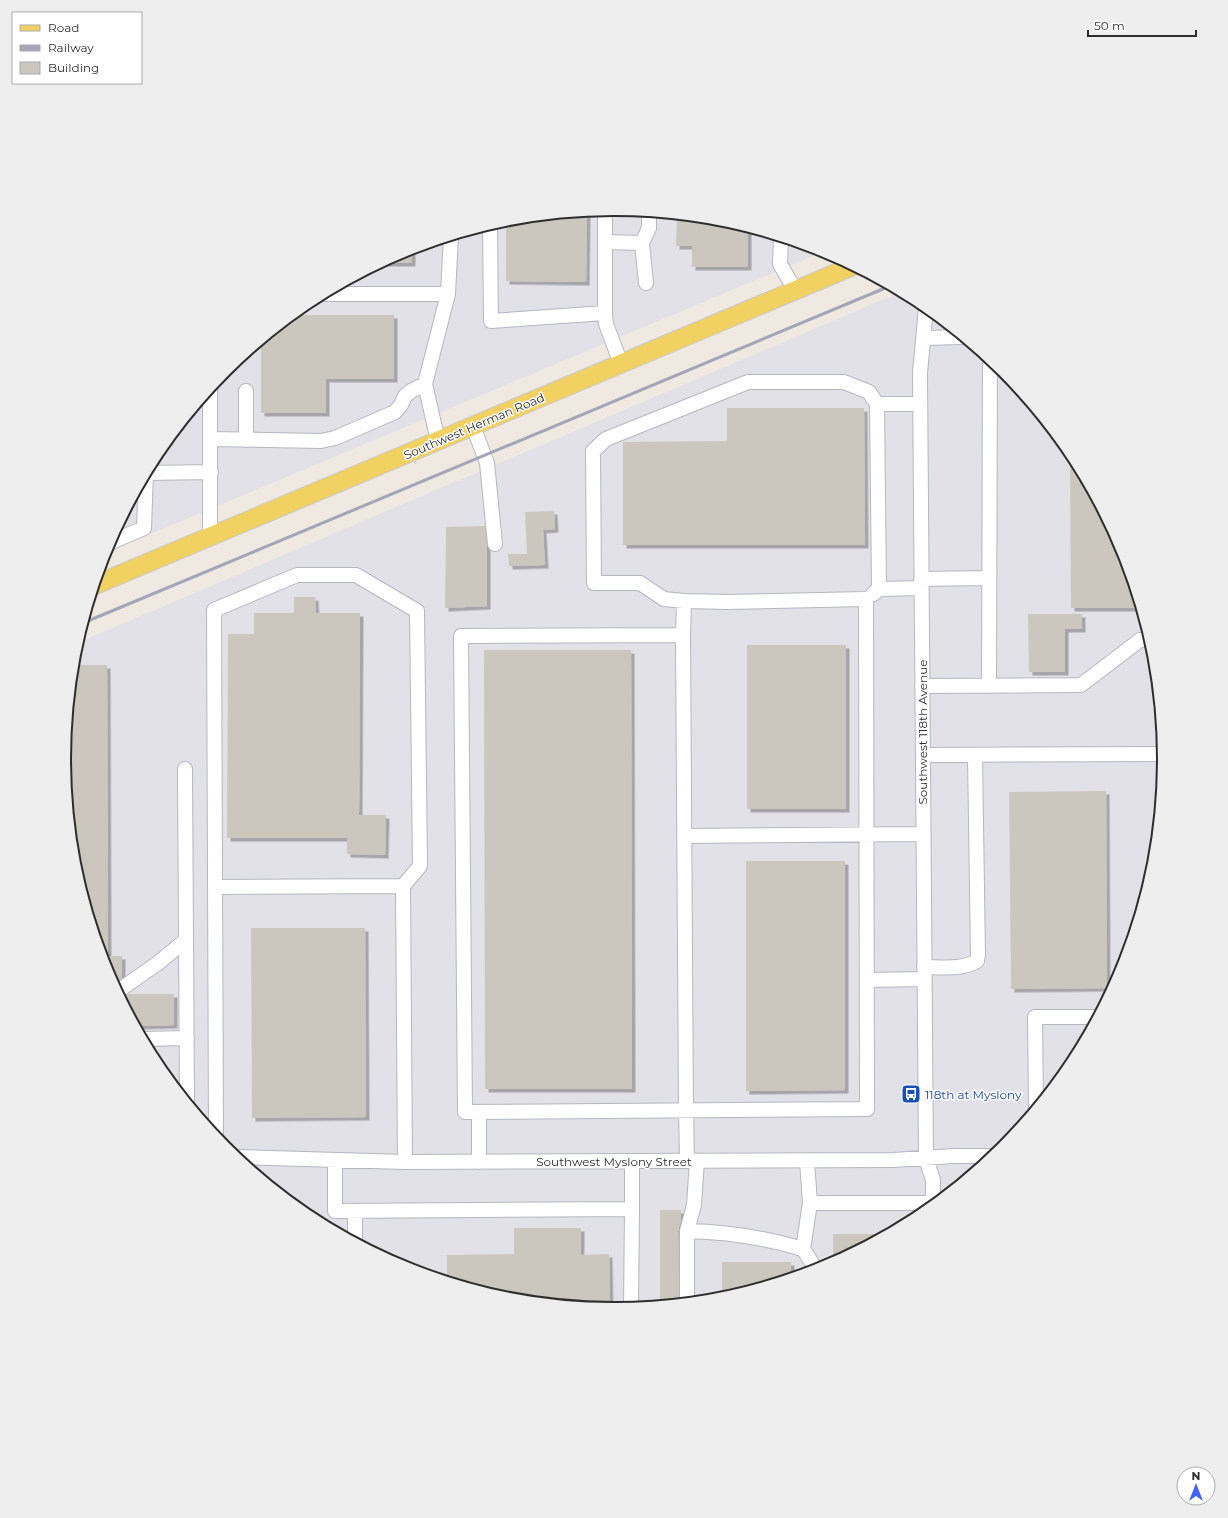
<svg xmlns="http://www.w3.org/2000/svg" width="1228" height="1518" font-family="Montserrat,sans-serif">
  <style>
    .industrial { fill: #e3e1e8 }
    .building { fill: #cbc7bf; filter: url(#shadow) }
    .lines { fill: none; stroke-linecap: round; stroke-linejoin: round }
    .minor-casing { stroke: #b4b7c1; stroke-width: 16 }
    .major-casing { stroke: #c9c9c9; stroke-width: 20 }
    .minor { stroke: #fff; stroke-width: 14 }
    .major { stroke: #f2d163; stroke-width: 18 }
    .rail { stroke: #a3a6b8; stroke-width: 3 }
    .labels { text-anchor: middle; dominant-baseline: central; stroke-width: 3; stroke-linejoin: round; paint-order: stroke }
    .street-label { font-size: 12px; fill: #2e2e2e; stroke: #fff }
    .transit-label { font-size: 12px; fill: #164399; stroke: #fff; text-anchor: start }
    .rim { fill: none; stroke: #2e2e2e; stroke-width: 2 }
  </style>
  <defs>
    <filter id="shadow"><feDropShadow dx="3.5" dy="3.5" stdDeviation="0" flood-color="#0004"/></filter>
  </defs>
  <rect width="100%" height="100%" fill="#efe9e1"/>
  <path class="industrial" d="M614,209L722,220L825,251L105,553L157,453L225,370L309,302L404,251L507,220Z
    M901,292L920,302L1003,370L1071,454L1122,549L1153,652L1164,759L1153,867L1122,970L1071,1065L1003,1148L919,1216L824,1267L721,1298L614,1309L506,1298L403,1267L308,1216L225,1148L157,1064L106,969L75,866L64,759L75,651L77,643Z"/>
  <path class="building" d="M587,212L586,282L506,281V220Z
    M677,215L722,220L748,228V267H692V246H676Z
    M412,248V263H381L404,251Z
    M292,315H394V379H326V413H261V341Z
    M727,408H864L865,545H623V442L727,441Z
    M1070,451L1122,549L1140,608H1071Z
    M554,511L555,529L543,530L545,565L509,566L508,554H527L525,512Z
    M485,526L487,546V606L445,608L446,527Z
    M294,597H315L316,613H360L359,815H386L385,855L347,854V838H227L228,634H254V613H294Z
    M1028,614H1082V629H1065V672H1029Z
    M747,645H846V809H747Z
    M484,650H631L632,1089H485Z
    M73,665H107L108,956H122V978L117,981H112L106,969L75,866L64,759Z
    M1106,791L1107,988L1011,989L1009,792Z
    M746,861H845V1090L746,1091Z
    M251,928H365L366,1117L252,1118Z
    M129,994H174V1025L136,1026L126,1007V996Z
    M660,1210H681V1219L678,1231L679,1303L660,1304Z
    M514,1228H581V1255L609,1254L610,1309L506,1298L447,1280V1255L514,1254Z
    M833,1234H886L844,1256H833Z
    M722,1262H791V1277L736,1294H722Z"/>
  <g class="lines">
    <defs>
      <path id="minor" d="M605,210V315L606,324L621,364
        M490,225L491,321L605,313
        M781,238L780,264L795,290
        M605,242L642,243L649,228V212
        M642,243L646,283
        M322,294H448
        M926,307L920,373L926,1159L933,1180V1205
        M923,338L963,337
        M210,388V537
        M246,391V440
        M877,404H920
        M473,426L487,463L495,544
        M210,439L321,441L335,438L395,412L401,405L405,396L411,391L425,384
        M438,441L425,384L448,294L451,236
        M146,473L211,472
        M109,543L144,528L146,473
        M921,579L989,578
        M873,594L879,589L921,588
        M683,635L684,601
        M922,686L1081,685L1140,640H1150
        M989,686L990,360
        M923,755L1164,754
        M185,769L187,1102
        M684,836L923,834
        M215,887L403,886
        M924,967C941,967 962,970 977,961L978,955L975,755
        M867,980L924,979
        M118,991L158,963L186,940
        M143,1039L187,1038
        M1036,1107L1035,1017H1097
        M479,1112V1162
        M216,1136L214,610L297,575H356L417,611L420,866L403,886L405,1162
        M236,1157L405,1162L893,1160L953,1156H993
        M335,1160V1211L632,1209V1161
        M687,1161L686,1110L683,635L461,636L465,1112L867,1109L866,599L727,602L684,601L664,599L640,583H594L593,451L606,439L748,382H844L869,392L877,404L879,589
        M807,1161L810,1203L803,1249L814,1266V1270
        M810,1203H935
        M355,1211V1241
        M687,1231C729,1232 763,1237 803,1249
        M687,1302V1231L694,1205L697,1161
        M631,1307L632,1209"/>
      <path id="major" d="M95,585L853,266"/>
    </defs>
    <use href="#minor" class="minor-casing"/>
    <use href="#major" class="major-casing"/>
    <use href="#minor" class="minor"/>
    <use href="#major" class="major"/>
    <path class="rail" d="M83,623L890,286"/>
  </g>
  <defs>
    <symbol id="bus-square" viewBox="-11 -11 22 22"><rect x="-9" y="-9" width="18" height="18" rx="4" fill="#1a4fb4" stroke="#fff"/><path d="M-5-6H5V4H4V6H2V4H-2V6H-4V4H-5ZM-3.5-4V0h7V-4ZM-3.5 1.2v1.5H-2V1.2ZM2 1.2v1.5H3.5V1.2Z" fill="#fff"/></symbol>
  </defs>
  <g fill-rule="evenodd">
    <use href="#bus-square" x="900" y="1083" width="22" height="22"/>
  </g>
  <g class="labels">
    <g class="street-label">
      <text transform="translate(474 426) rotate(-23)">Southwest Herman Road</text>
      <text transform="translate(922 732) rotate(-90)">Southwest 118th Avenue</text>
      <text x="614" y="1161">Southwest Myslony Street</text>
    </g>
    <g class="transit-label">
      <text x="925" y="1094">118th at Myslony</text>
    </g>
  </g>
  <path d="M0 0H1228V1518H0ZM71 759a543 543 0 1 1 1086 0a543 543 0 1 1-1086 0Z" fill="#eee" fill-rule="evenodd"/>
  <path class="rim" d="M71 759a543 543 0 1 1 1086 0a543 543 0 1 1-1086 0Z"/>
  <rect x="12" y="12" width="130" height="72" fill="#ffffff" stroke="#ababab"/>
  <rect x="20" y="25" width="20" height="6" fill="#f2d163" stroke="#ababab"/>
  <text x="48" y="32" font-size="12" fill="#2e2e2e">Road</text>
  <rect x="20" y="45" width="20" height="6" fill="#a3a6b8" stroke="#ababab"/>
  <text x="48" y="52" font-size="12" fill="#2e2e2e">Railway</text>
  <rect x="20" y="62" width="20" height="12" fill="#cbc7bf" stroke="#ababab"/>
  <text x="48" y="72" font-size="12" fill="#2e2e2e">Building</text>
  <g transform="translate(1196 1486)"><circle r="19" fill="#ffffff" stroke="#ababab"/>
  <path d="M0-3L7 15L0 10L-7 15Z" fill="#4264fb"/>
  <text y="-6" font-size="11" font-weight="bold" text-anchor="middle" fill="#2e2e2e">N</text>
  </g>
  <path d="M1088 30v6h108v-6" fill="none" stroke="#2e2e2e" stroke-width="2"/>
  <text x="1094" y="30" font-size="12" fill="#2e2e2e" stroke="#ffffff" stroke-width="3" paint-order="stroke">50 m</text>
</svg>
